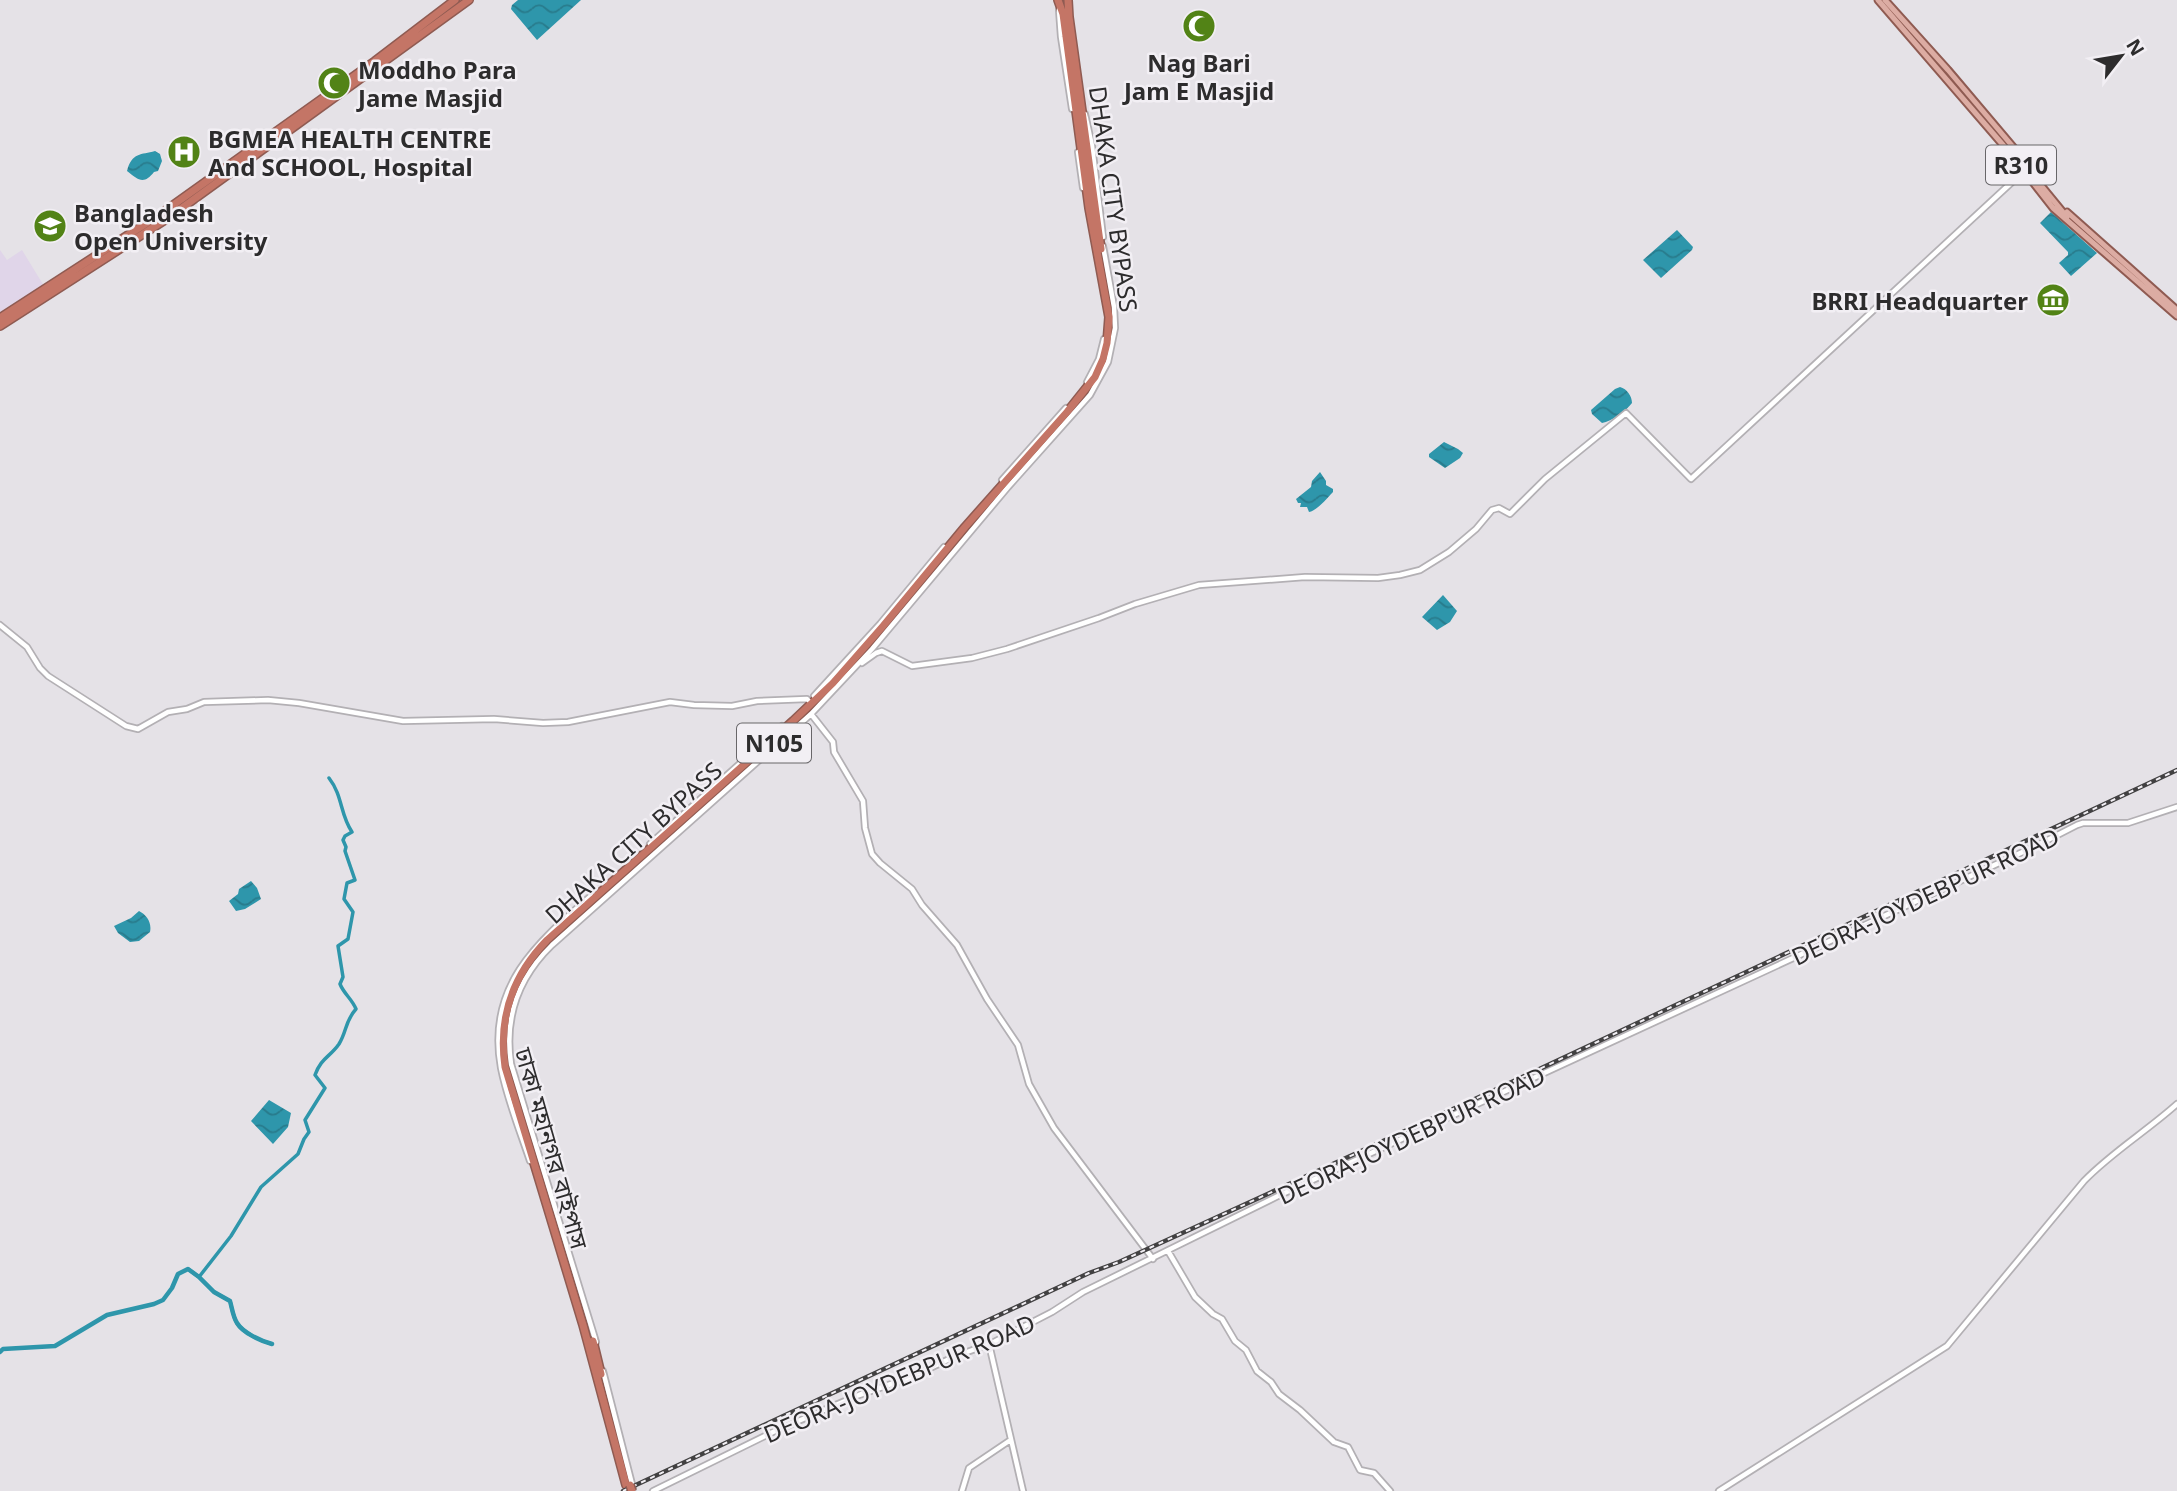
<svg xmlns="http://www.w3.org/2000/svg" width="2177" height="1491" font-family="'Noto Sans','Noto Sans Bengali',sans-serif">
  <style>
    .education { fill: #e0d5e9 }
    .water { fill: url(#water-waves) }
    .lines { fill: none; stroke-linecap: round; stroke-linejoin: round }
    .canal { stroke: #2e96ab; stroke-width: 3.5 }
    .river { stroke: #2e96ab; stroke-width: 4.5 }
    .secondary-casing { stroke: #b3b0b4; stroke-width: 8 }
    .primary-casing { stroke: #8f5b52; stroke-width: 9 }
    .highway-casing { stroke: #8f5b52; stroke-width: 10 }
    .secondary { stroke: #fff; stroke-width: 4.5 }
    .primary { stroke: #dcaca3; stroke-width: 5 }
    .highway { stroke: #c47566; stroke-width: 7 }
    .rail-casing { stroke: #424142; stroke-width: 4.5 }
    .rail { stroke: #f2eff4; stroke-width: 2; stroke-dasharray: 5; stroke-linecap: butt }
    .highway-bridge-casing { stroke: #8f5b52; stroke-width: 10; stroke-linecap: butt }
    .highway-bridge { stroke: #c47566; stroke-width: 7 }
    .labels { text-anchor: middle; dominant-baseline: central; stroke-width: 5; stroke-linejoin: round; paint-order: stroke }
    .shield { fill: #f2eff4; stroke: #686669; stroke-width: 2 }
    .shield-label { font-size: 23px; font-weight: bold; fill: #2d2c2d }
    .poi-label { font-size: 24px; font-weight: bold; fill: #2d2c2d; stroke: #f2eff4; text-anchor: start }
    .street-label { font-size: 24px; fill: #2d2c2d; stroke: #f2eff4 }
  </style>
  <defs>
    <pattern id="water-waves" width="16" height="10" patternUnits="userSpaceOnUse" patternTransform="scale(1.75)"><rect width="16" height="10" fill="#2e96ab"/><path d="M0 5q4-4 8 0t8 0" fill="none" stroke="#287b8c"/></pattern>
  </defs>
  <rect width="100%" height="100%" fill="#e5e2e7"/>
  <path class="education" d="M0,250L7,260L22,250L44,286L0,314Z"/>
  <path class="water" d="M518,0H581L537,40L511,9L512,5Z
    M155,151L160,154L162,161L158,171L154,172C144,185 138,180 127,171C132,152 141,155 155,151Z
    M2051,212L2097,253L2071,276L2059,263L2068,255V252L2040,223Z
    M1677,230L1693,247L1692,250L1661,278L1643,260Z
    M1620,387C1627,389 1632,396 1632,403C1626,411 1612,421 1602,423L1592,414L1591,410L1615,389Z
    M1444,442L1458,449L1463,453L1460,458L1445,468L1429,457V454Z
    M1320,472L1326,481V485L1333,489V492C1326,499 1318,510 1309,512L1307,507H1300L1301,503H1298L1296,499L1311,487L1312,481Z
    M1443,595L1457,611L1450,622L1437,630L1422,617Z
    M251,881L257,888L261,899L245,909L236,911L229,901L238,894L239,889Z
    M139,911C147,915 152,923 150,932L139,941L130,942L118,933L114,926L131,918Z
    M269,1100L291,1113L288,1127L273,1144L251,1121Z"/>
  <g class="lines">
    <path class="canal" d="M188,1269L199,1277L214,1292L230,1301C232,1308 233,1317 237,1323C243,1333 261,1341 272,1344
      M199,1277L231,1236L261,1187L298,1154L304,1139L309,1132L305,1120L325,1088L315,1075C321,1058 330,1057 339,1044C347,1031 345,1021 356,1009C352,999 344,994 340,984L343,977L338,946L348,939L353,912L344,899L347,883L355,880L345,851L346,847L343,840L345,836L352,832C340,815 343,796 329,778"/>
    <path class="river" d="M0,1352L3,1349L55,1346L107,1315L154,1304L163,1300L172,1288L178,1274L188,1269L199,1277L214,1292L230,1301C232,1308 233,1317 237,1323C243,1333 261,1341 272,1344"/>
    <defs>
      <path id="secondary" d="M1059,10L1061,37L1072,109
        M1085,114L1092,146L1103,237
        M1078,152L1083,188
        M1087,382L1099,359L1104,339
        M1002,480L1066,408
        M0,625L27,647L40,668L48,676L126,726L138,729L168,712L187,709L204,702L268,700L299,703L403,721L494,719L543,723L568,722L670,702L694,705L732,706L757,701L807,699L809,701
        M862,663L876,653L882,651L912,666L972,658L1007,649L1099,618L1135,604L1199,585L1305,577L1378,578L1400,575L1420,570L1449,552L1476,529L1492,510L1499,508L1510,514L1545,479L1626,413L1691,479L2024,171
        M814,696L880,624L944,547
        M811,714L833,742L834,752L863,801L865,828L872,854L880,863L912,889L922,905L957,945L987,999L1018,1045L1029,1084L1054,1128L1153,1259
        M650,844L782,726
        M530,1161C520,1131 507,1099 501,1068C486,987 536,943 591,896
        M1168,1251L1195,1297L1213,1314L1222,1319L1235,1341L1246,1350L1257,1371L1271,1382L1279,1394L1300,1410L1334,1442L1348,1447L1360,1470L1374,1473L1390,1491
        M596,1342L511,1064C504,1017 519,977 552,945L811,714L872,649L1008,487L1090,395L1108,362L1115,328L1114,307L1103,246
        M989,1344L1023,1491
        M603,1371L633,1488
        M653,1491L775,1431L859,1395L906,1379L956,1356L992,1343L1052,1312L1083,1292L1278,1196L2038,845L2077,825L2083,823H2128L2177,807
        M962,1491L969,1468L1009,1441
        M1719,1491L1947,1346L2084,1181C2112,1152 2147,1131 2177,1104"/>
      <path id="primary" d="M1878,0L2010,153L2053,208L2177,316
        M1885,0L1948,70L2041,180
        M2035,178L2067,217
        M2067,212L2177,310"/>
      <path id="highway" d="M1068,0L1069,17L1101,249
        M0,318L162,213L375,61L455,0
        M0,326L168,218L469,0
        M593,1341L601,1374
        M626,1485L583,1325L505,1067C498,1018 512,976 547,940L793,721L833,683L883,626L965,527L1067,412L1095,377L1103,359L1107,343L1109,317L1089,208L1063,14L1058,0"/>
    </defs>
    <use href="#secondary" class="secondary-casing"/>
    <use href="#primary" class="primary-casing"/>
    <use href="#highway" class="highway-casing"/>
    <use href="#secondary" class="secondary"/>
    <use href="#primary" class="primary"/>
    <use href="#highway" class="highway"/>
    <defs>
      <path id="rail" d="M623,1491L1089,1273L1119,1262L1501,1087L2177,770"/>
    </defs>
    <use href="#rail" class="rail-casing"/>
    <use href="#rail" class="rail"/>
    <defs>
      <path id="highway-bridge" d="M630,1485L632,1491"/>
    </defs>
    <use href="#highway-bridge" class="highway-bridge-casing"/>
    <use href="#highway-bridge" class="highway-bridge"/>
  </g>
  <defs>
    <symbol id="mosque-disc" viewBox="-11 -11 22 22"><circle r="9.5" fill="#528316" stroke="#f2eff4"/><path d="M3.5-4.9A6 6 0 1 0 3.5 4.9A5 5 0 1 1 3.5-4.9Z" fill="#fff"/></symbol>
    <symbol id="hospital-disc" viewBox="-11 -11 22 22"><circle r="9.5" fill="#528316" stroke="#f2eff4"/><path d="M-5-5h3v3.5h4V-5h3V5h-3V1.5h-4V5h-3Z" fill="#fff"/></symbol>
    <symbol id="university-disc" viewBox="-11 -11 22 22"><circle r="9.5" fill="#528316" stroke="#f2eff4"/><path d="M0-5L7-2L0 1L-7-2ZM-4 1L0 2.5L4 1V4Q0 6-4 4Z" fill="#fff"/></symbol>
    <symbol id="museum-disc" viewBox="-11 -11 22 22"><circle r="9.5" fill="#528316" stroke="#f2eff4"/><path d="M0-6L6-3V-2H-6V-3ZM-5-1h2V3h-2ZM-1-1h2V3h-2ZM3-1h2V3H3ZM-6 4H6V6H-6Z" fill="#fff"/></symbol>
  </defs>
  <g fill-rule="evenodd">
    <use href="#mosque-disc" x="1180" y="7" width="38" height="38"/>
    <use href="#mosque-disc" x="315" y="64" width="38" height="38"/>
    <use href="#hospital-disc" x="165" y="133" width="38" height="38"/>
    <use href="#university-disc" x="31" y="207" width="38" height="38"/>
    <use href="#museum-disc" x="2034" y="281" width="38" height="38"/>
  </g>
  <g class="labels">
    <g class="shield">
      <rect x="1986" y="145.5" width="70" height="39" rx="5"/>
      <rect x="737" y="723.5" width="74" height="39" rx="5"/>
    </g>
    <g class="shield-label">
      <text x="2021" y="165">R310</text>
      <text x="774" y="743">N105</text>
    </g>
    <g class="poi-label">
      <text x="1199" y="62" text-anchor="middle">Nag Bari<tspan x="1199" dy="28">Jam E Masjid</tspan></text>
      <text x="358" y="69">Moddho Para<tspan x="358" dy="28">Jame Masjid</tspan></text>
      <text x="208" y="138">BGMEA HEALTH CENTRE<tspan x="208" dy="28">And SCHOOL, Hospital</tspan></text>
      <text x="74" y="212">Bangladesh<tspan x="74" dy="28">Open University</tspan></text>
      <text x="2028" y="300" text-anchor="end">BRRI Headquarter</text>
    </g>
    <g class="street-label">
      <text transform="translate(1114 199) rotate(82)">DHAKA CITY BYPASS</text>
      <text transform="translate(633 842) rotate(-42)">DHAKA CITY BYPASS</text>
      <text transform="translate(1925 896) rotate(-25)">DEORA-JOYDEBPUR ROAD</text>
      <text transform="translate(1411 1135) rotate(-25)">DEORA-JOYDEBPUR ROAD</text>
      <text transform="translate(552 1148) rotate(74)">ঢাকা মহানগর বাইপাস</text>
      <text transform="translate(899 1378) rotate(-23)">DEORA-JOYDEBPUR ROAD</text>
    </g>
  </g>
  <g transform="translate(2121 56) rotate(59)" stroke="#f2eff4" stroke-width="5" paint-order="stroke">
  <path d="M0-5L12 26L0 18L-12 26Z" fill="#2d2c2d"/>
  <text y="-10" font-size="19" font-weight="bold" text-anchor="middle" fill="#2d2c2d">N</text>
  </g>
</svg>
